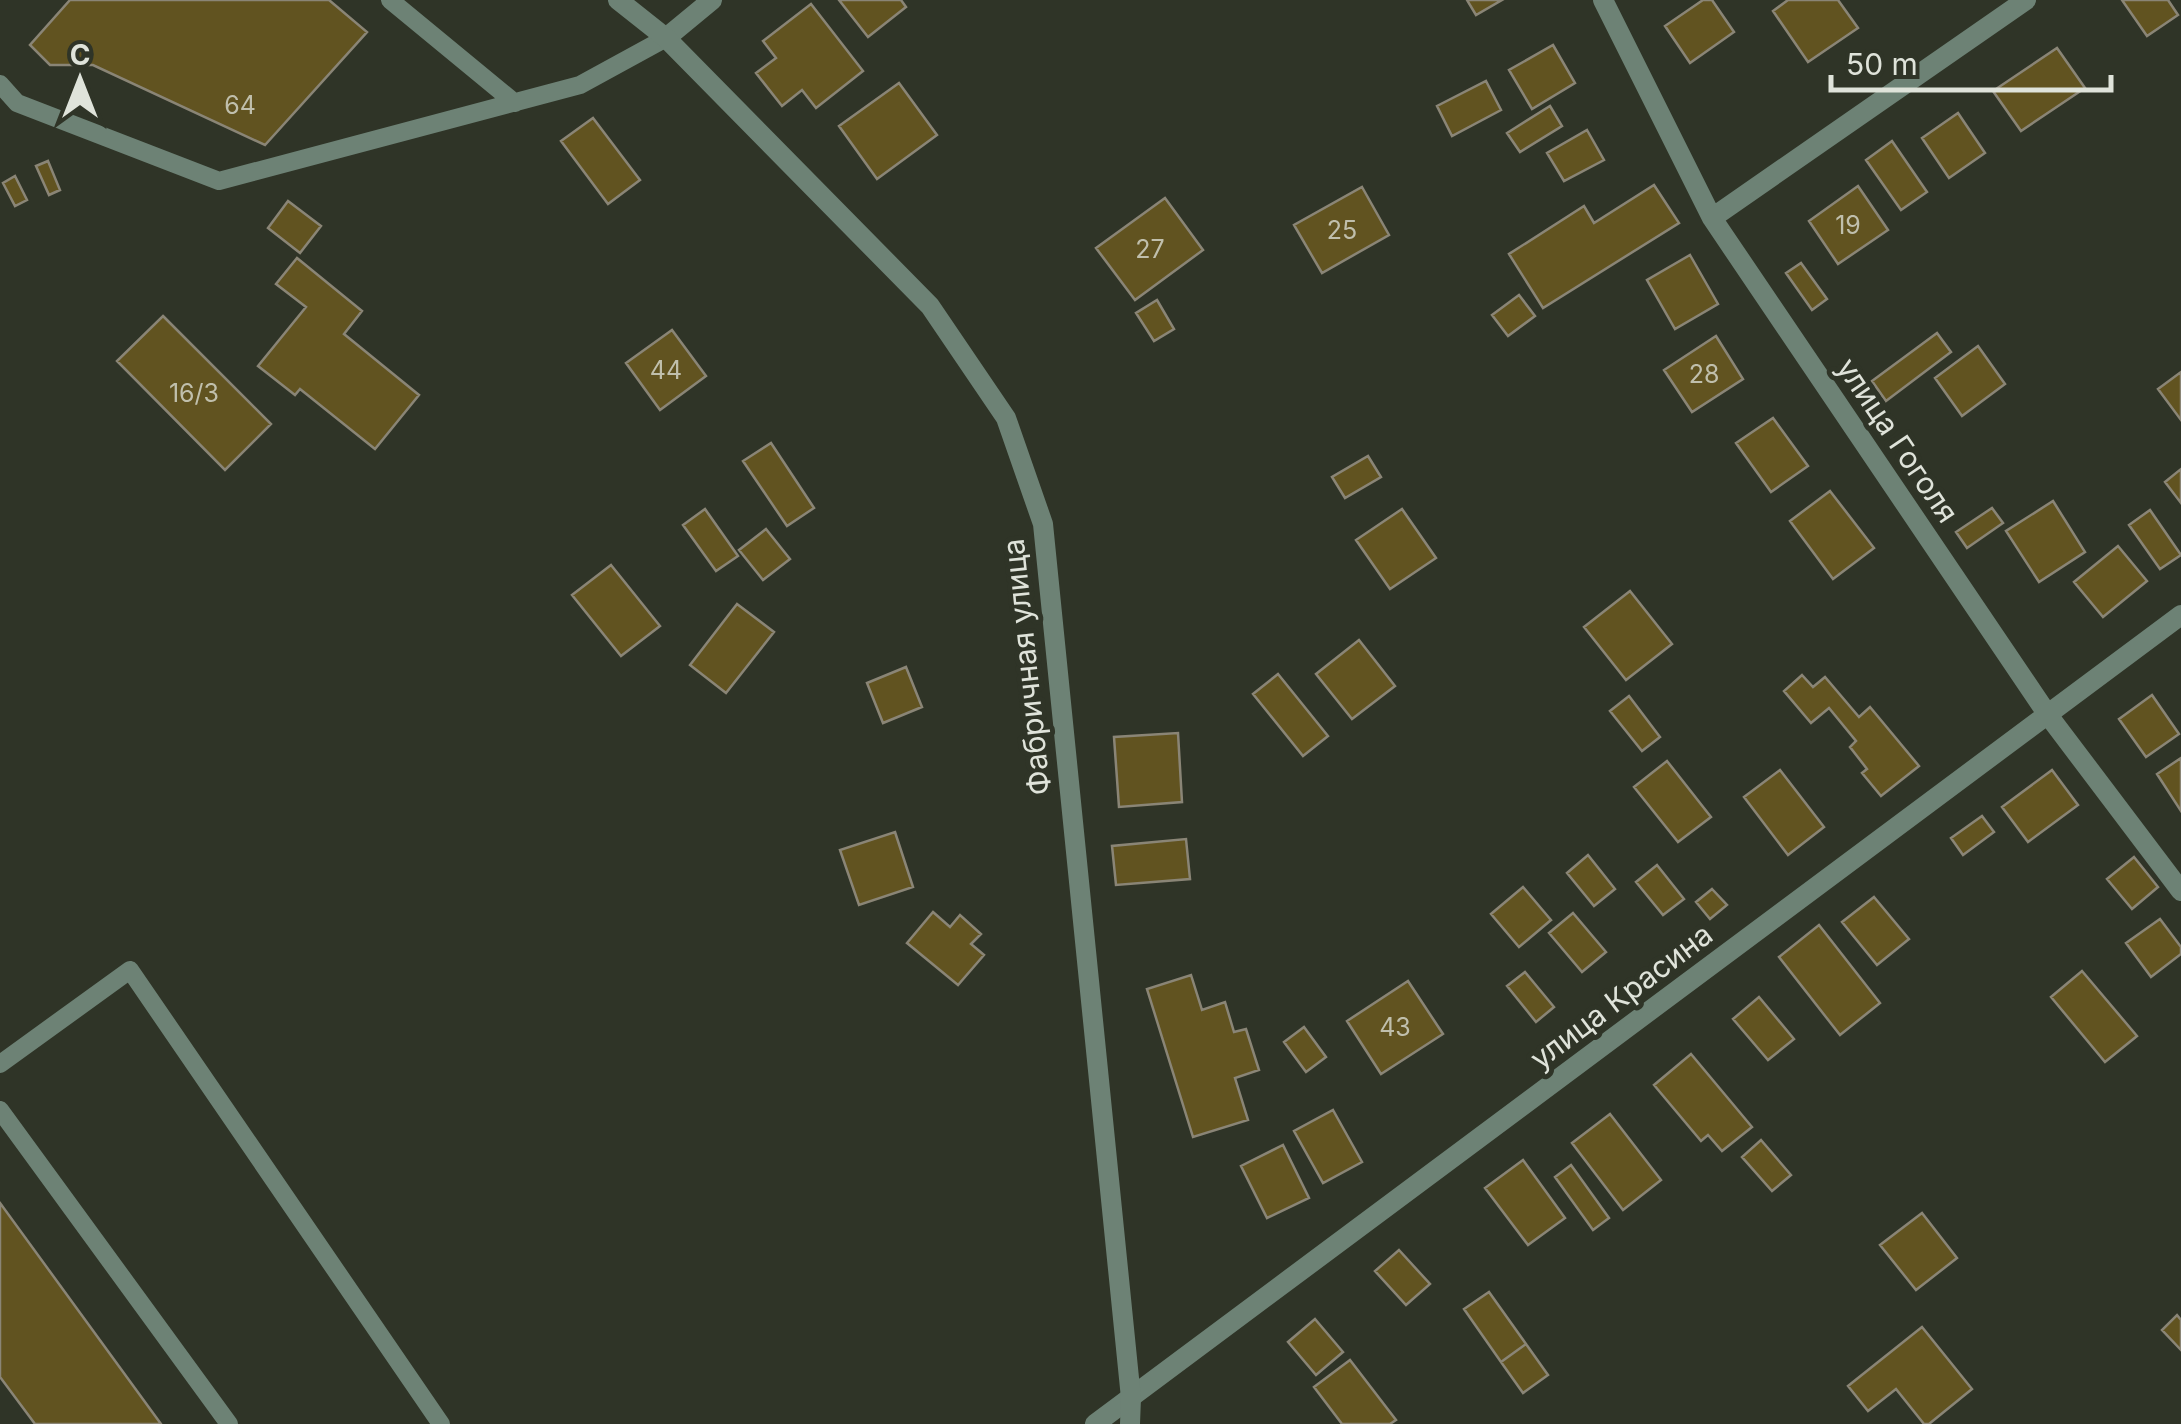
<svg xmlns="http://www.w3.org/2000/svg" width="2181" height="1424" font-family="Inter,sans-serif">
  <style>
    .building { fill: #615320; stroke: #8a8576; stroke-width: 2.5 }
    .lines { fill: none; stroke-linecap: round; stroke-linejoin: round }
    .service { stroke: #6d8275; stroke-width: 18 }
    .minor { stroke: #6d8275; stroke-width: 20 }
    .tertiary { stroke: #6d8275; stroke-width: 20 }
    .labels { text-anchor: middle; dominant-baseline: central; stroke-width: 10; stroke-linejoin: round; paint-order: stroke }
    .number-label { font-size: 25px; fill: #c0bfac }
    .street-label { font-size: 30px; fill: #dfe3da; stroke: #2f3427 }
  </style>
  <rect width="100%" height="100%" fill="#2f3427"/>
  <path class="building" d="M70,0H329L367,32L265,145L93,65H50L30,45Z
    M839,0H901L906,7L868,37Z
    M1467,0H1502L1476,15Z
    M1703,0H1712L1734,32L1690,63L1665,26Z
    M1788,0H1838L1858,28L1808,62L1773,11Z
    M2122,0H2168L2178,15L2147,36Z
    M811,4L863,71L816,108L802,90L782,106L756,73L776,58L763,41Z
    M1553,45L1575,83L1532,109L1509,70Z
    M2057,48L2085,88L2021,131L1993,91Z
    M1486,81L1501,110L1452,136L1437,106Z
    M899,83L937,135L877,179L839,126Z
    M1550,106L1562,126L1520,152L1507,133Z
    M1958,113L1985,153L1949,178L1922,138Z
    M593,118L640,180L608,204L561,141Z
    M1587,130L1604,160L1564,181L1547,153Z
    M1892,141L1927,192L1901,210L1866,160Z
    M48,161L60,190L49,195L36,166Z
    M15,176L27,200L15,206L3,183Z
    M1654,185L1679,223L1543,308L1509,254L1584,206L1594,223Z
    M1858,186L1888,230L1838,264L1809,221Z
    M1362,187L1389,235L1322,273L1294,225Z
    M1165,198L1203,250L1135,300L1096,248Z
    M288,201L321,226L300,253L268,228Z
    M1690,255L1718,304L1675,329L1647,280Z
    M297,258L362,311L344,334L419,395L375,449L300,389L295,395L258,366L306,307L276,284Z
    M1801,263L1827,299L1812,310L1786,273Z
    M1519,295L1535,316L1508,336L1492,315Z
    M1157,300L1174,329L1154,341L1136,313Z
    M163,316L271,424L225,470L117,361Z
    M672,330L706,376L660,410L626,363Z
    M1937,333L1951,352L1886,401L1872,381Z
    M1716,336L1743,379L1692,412L1664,370Z
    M1978,346L2005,384L1962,416L1935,378Z
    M2181,372V420L2158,389Z
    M1773,418L1808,466L1771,492L1736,443Z
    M771,443L814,508L787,526L743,461Z
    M1368,456L1381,477L1345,498L1332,477Z
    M2181,469V503L2165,482Z
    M1830,491L1874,548L1833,579L1790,521Z
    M2053,501L2085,552L2039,582L2006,531Z
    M1992,508L2003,523L1967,548L1956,532Z
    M705,509L738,556L716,571L683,525Z
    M1402,509L1436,558L1390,589L1356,540Z
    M2150,510L2181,555L2160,569L2129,525Z
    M766,529L790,559L763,580L739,550Z
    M2118,546L2147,581L2103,617L2074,582Z
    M611,565L660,626L621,656L572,595Z
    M1630,591L1672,644L1626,680L1584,627Z
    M737,604L774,632L726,693L690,665Z
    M1359,640L1395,686L1352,719L1316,674Z
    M906,667L922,707L883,723L867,683Z
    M1278,674L1328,736L1303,756L1253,694Z
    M1802,675L1813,687L1825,677L1859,717L1870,707L1919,766L1881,796L1862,773L1867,769L1850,747L1856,741L1829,708L1811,723L1784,691Z
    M2152,695L2179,734L2146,757L2119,719Z
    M1629,696L1660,737L1642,751L1610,711Z
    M1178,733L1182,802L1119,807L1114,737Z
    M2181,758V811L2157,774Z
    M1667,761L1711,817L1678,842L1634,787Z
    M1780,770L1824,827L1788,855L1744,797Z
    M2052,770L2078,805L2028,842L2002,807Z
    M1982,816L1994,832L1963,855L1951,838Z
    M895,832L913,887L859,905L840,850Z
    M1186,839L1190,879L1116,885L1112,846Z
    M1588,855L1615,889L1594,906L1567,873Z
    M2134,857L2158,887L2132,909L2107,879Z
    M1657,865L1684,899L1663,915L1636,882Z
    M1523,887L1551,920L1519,947L1491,914Z
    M1712,889L1727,905L1710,919L1696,902Z
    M1874,897L1909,939L1877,965L1842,922Z
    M933,912L950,927L960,915L981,934L971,944L984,955L958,985L907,943Z
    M1573,913L1606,952L1582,972L1549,933Z
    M2160,919L2181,947V954L2151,977L2126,943Z
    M1819,925L1880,1003L1840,1035L1779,957Z
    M2082,971L2137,1036L2105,1062L2051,997Z
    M1525,972L1554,1007L1536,1022L1507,986Z
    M1191,975L1202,1010L1225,1002L1234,1032L1246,1029L1259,1070L1235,1078L1248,1120L1193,1137L1147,989Z
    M1408,981L1443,1034L1381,1074L1347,1021Z
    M1759,997L1794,1039L1768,1060L1733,1019Z
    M1304,1027L1326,1057L1306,1072L1284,1042Z
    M1691,1054L1752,1127L1722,1151L1708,1135L1701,1141L1654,1085Z
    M1333,1110L1362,1162L1323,1183L1294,1131Z
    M1610,1114L1661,1180L1623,1210L1572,1143Z
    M1761,1140L1791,1175L1772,1191L1742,1157Z
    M1283,1145L1309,1198L1267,1218L1241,1166Z
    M1523,1160L1565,1218L1528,1245L1485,1188Z
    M1571,1165L1609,1218L1593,1230L1555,1177Z
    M0,1203L161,1424H35L0,1377Z
    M1922,1213L1957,1258L1916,1290L1880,1245Z
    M1399,1250L1430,1284L1406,1305L1375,1271Z
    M1489,1292L1526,1344L1501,1362L1464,1309Z
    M2177,1315L2181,1320V1350L2162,1330Z
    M1315,1319L1343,1352L1316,1375L1288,1342Z
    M1922,1327L1972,1389L1929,1424H1924L1896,1389L1868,1411L1848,1386Z
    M1526,1344L1548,1375L1523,1393L1501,1362Z
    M1350,1360L1396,1420L1390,1424H1342L1314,1387Z"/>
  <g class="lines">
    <path class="service" d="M390,0L515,103
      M0,84L17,103L219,181L580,85L666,38
      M0,1064L130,970L441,1424
      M0,1110L229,1424"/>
    <path class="minor" d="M1603,0L1712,218L2048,715L2181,891
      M666,38L712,0
      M1712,218L2026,0
      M1095,1424L2181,615"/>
    <path class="tertiary" d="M618,0L666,38L930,306L1006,418L1043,524L1131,1398L1130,1424"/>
  </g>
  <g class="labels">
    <g class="number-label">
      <text x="240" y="105">64</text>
      <text x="1848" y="225">19</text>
      <text x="1342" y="230">25</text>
      <text x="1150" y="249">27</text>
      <text x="666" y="370">44</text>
      <text x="1704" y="374">28</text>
      <text x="194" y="393">16/3</text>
      <text x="1395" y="1027">43</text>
    </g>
    <g class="street-label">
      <text transform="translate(1898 440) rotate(56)">улица Гоголя</text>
      <text transform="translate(1026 667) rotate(-96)">Фабричная улица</text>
      <text transform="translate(1621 996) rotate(-37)">улица Красина</text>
    </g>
  </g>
  <g transform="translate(80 80)" stroke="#2f3427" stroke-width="8" paint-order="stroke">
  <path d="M0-8L18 38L0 25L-18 38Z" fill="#dfe3da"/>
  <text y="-15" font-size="28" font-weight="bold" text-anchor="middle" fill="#dfe3da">С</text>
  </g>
  <path d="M1831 75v15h280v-15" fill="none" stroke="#dfe3da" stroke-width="5"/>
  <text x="1846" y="75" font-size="30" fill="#dfe3da" stroke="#2f3427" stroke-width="8" paint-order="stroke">50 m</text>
</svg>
